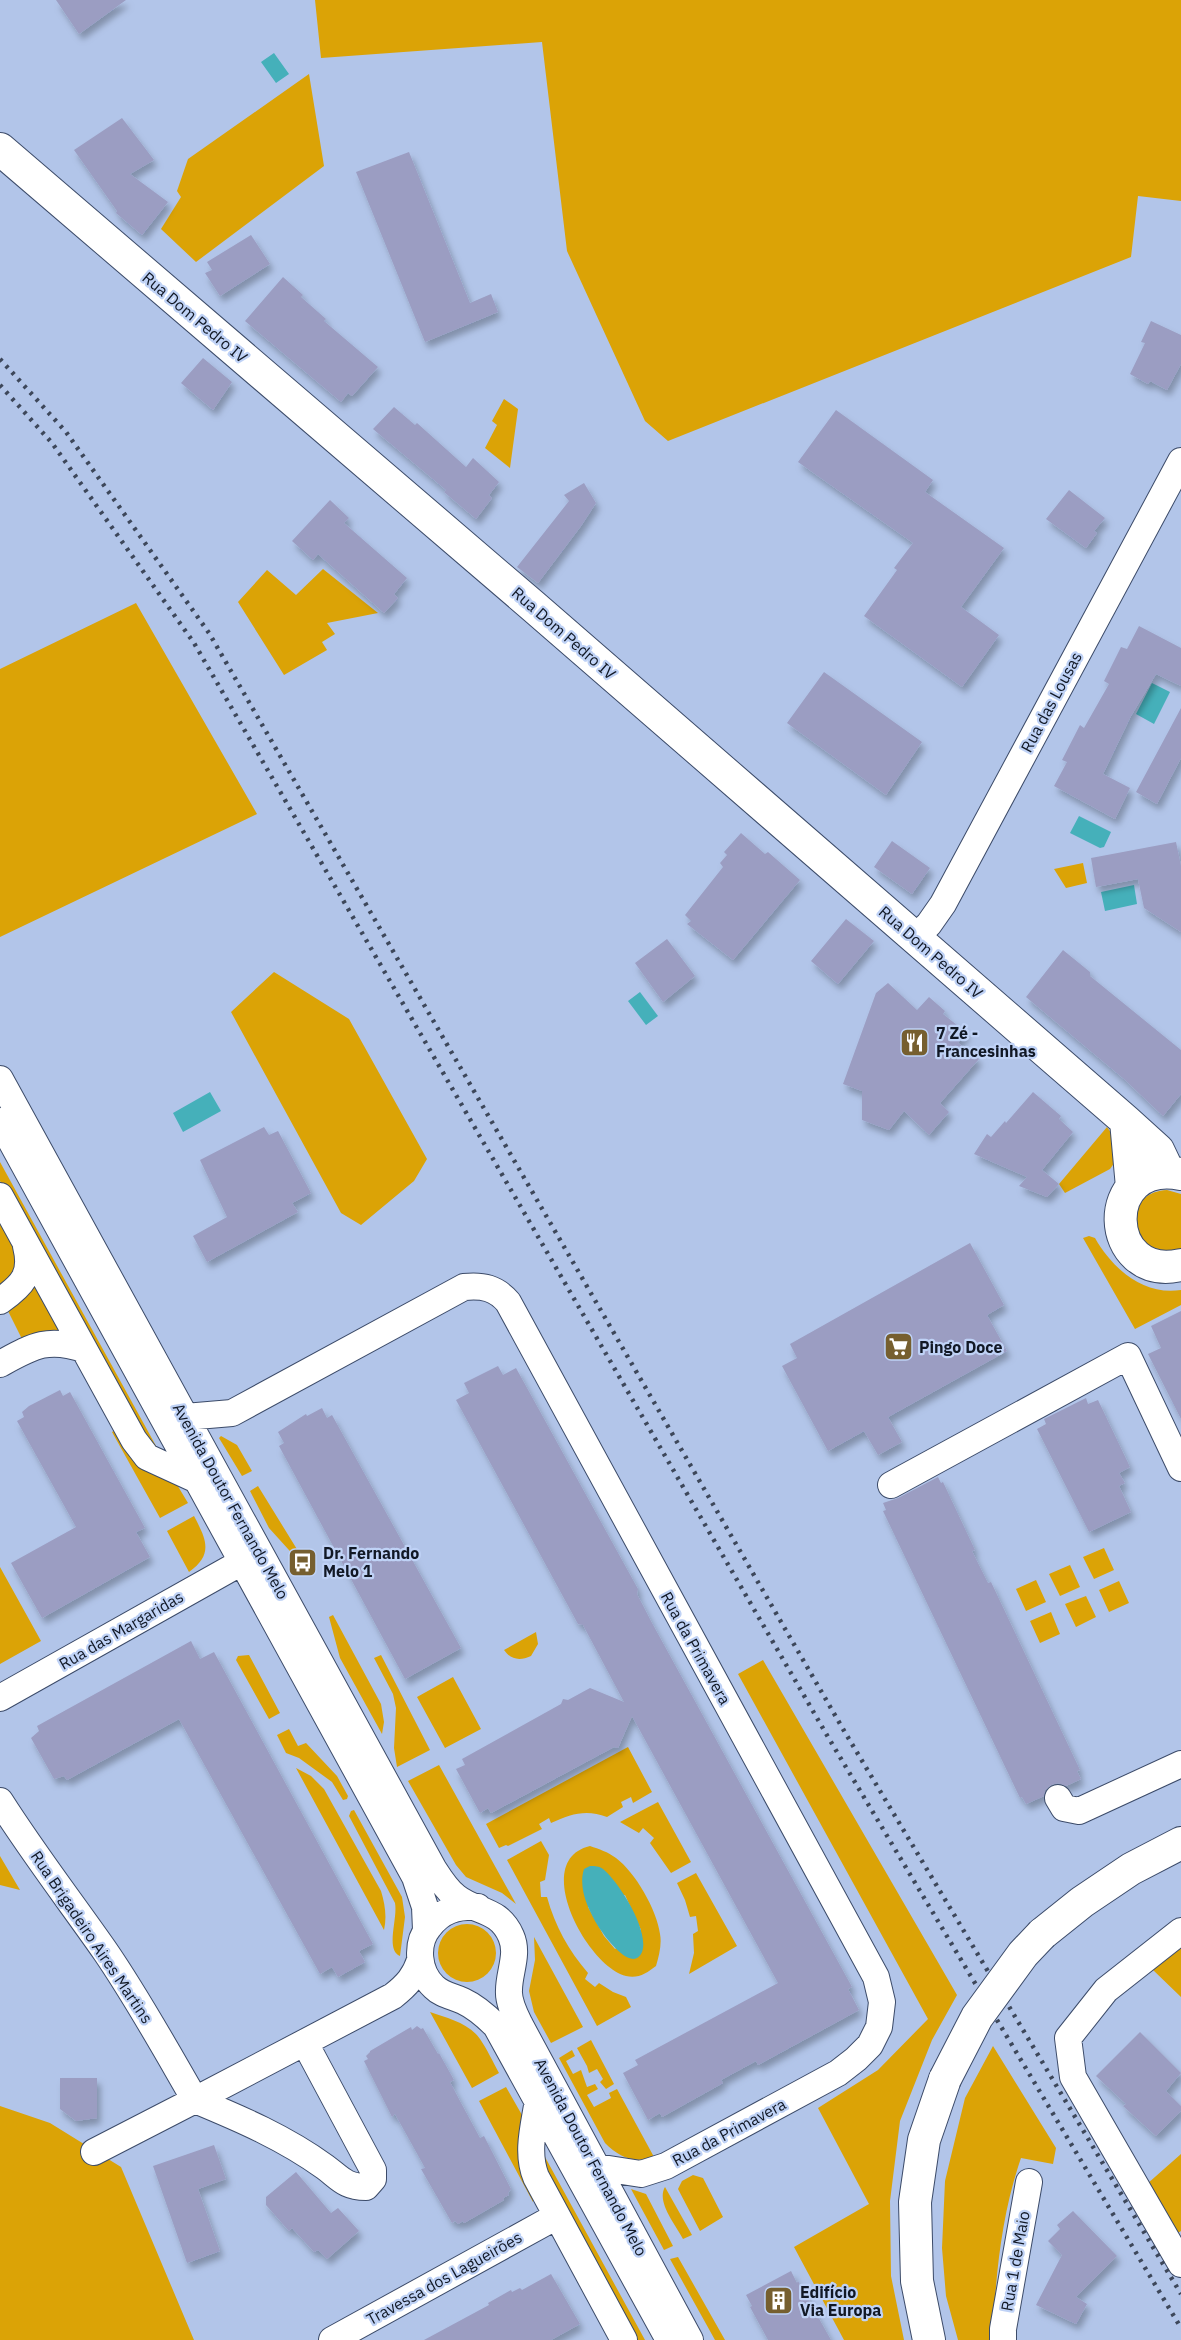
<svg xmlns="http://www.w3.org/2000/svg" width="1181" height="2340" font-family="'IBM Plex Sans',sans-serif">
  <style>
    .green { fill: #dba306; fill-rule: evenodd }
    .water { fill: #45b0ba }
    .building { fill: #9b9dc2; filter: url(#shadow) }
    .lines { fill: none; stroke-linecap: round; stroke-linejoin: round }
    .minor-casing { stroke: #3c4b69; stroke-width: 28 }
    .tertiary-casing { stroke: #3c4b69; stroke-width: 34 }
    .minor { stroke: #fff; stroke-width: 26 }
    .tertiary { stroke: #fff; stroke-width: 32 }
    .rail { stroke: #3d475a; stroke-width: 4.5; stroke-dasharray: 3 6; stroke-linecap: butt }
    .tertiary-bridge-casing { stroke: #3c4b69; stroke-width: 34; stroke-linecap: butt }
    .tertiary-bridge { stroke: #fff; stroke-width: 32 }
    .labels { text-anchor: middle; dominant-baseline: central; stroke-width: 4.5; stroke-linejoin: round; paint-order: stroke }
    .street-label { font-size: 16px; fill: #111825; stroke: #bfd2f6 }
    .poi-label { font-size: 16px; font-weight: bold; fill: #111825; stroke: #bfd2f6; text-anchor: start }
  </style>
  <defs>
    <filter id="shadow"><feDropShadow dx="3.5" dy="6" stdDeviation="3" flood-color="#0004"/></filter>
  </defs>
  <rect width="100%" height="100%" fill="#b2c5e9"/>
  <path class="green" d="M315,0H1181V201L1138,196L1131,257L668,441L645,421L567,251L542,42L321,58Z
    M309,74L324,166L196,262L161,229L181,197L177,191L188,159Z
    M504,399L518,409L510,468L485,448L497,425L492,421Z
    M323,569L378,613L327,623L335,634L322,642L327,650L284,675L238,602L267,570L296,595Z
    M136,603L257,814L0,937V669Z
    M1083,863L1087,883L1066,888L1054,869Z
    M274,972L349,1019L427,1159L414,1181L361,1225L341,1213L231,1012Z
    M1107,1127L1114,1137L1115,1162L1110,1169L1065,1193L1059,1184Z
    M0,1162L161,1455L138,1434L0,1181Z
    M1167,1190L1181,1194V1252C1168,1251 1157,1251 1145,1243C1137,1238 1136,1231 1136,1223C1134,1202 1148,1191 1167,1190Z
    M0,1208L18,1240L17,1275L0,1290Z
    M1089,1236L1095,1238C1112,1268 1143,1296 1181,1290V1305L1135,1329L1083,1238Z
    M36,1277L66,1330L23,1341L6,1307Z
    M119,1428L176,1483L188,1503L160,1518L112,1432Z
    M221,1436L237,1445L252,1471L242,1476L219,1438Z
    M258,1486L303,1559L298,1560L269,1528L250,1491Z
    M194,1516C206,1539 214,1554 189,1572L167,1531Z
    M1104,1548L1114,1570L1094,1579L1083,1557Z
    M1070,1565L1080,1587L1060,1596L1049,1574Z
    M0,1567L41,1641L0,1664Z
    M1036,1580L1046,1602L1026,1611L1016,1589Z
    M1119,1581L1129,1603L1109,1612L1099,1590Z
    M1086,1596L1096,1617L1076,1627L1065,1604Z
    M1051,1612L1060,1634L1040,1643L1030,1621Z
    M333,1615L381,1704L384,1722L382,1734L340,1658L329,1617Z
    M536,1632L538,1644L531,1656C520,1661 511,1660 504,1650Z
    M249,1655L280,1713L269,1719L236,1660L238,1656Z
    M381,1655L430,1750L397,1767L394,1748L396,1708L393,1694L374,1658Z
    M763,1660L957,1995L932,2040L900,2121L890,2201L891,2276L904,2340H844L794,2247L869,2204L818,2108L878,2070L928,2019L738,1674Z
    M453,1677L481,1729L445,1748L417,1697Z
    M289,1729L298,1746L306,1743L337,1776L348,1796L347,1799L343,1800L332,1782L299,1758L286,1753L277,1735Z
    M628,1747L652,1792L633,1803L631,1797L621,1802L623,1807L607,1817C586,1809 571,1814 551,1823L549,1818L539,1824L542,1829L508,1846L506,1845L499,1848L486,1824Z
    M439,1765L516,1904L502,1893L466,1877L456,1865L408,1781Z
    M296,1768L311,1776L324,1789L381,1891C385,1904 387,1917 384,1930Z
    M658,1802L691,1862L671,1873L650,1843L654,1838L643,1828L639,1833L620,1822Z
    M354,1810L402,1897L405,1917L400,1956C385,1950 398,1919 395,1903L349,1816L351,1811Z
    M541,1841L549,1855L545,1880L540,1882L541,1897H547C555,1926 569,1951 588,1973L585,1979L595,1987L599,1983L613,1992L626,1997L631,2007L597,2026L507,1860Z
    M590,1846C599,1849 608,1852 616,1858C635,1872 657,1910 660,1934C662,1944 659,1956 656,1966C647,1973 638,1979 626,1976C587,1966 530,1860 590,1846ZM625,1895L641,1930L615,1949L604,1936L588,1907Z
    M0,1856L20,1890L0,1885Z
    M696,1873L737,1946L689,1974L694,1953L693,1934L698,1931L696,1916L690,1917L685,1900L677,1883Z
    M438 1953a29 29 0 1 1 58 0a29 29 0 1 1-58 0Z
    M534,1937L583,2027L551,2043L534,2012L529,1991L535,1960Z
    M1181,1948V1997L1153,1970Z
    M430,2012C447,2018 469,2023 480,2039C487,2049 493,2062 499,2073L472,2088Z
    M591,2040L614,2084L606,2089L600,2082L603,2079L597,2069L589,2073L587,2066L577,2048Z
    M993,2046L1056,2148L1053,2164L1021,2158C1001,2216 995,2279 993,2340H958L946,2296L942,2248L945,2181L965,2098Z
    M572,2050L575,2056L566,2061L573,2074L581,2070L587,2087L595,2084L598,2089L587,2095L594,2107L611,2098L609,2093L617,2089L654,2157C634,2164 619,2157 605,2143L559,2058Z
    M506,2087L522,2115L525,2126L534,2193L533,2202L479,2101Z
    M0,2106L50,2123L121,2167L194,2340H0Z
    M539,2146L645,2340H634L537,2161Z
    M1181,2154V2231L1178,2233L1147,2184Z
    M693,2175L703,2178L723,2217L700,2231L678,2189L682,2181Z
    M665,2187L692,2235L683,2239C676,2225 656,2202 665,2187Z
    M631,2189L646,2194L673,2246L664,2250Z
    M678,2257L725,2340H715L670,2259Z"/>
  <path class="water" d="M274,53L289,74L276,83L261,62Z
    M1152,683L1170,692L1154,724L1136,714Z
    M1079,816L1111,832L1104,847L1100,848L1070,833Z
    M1134,885L1137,904L1105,911L1101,892Z
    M640,992L658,1016L646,1025L628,1001Z
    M210,1092L221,1111L183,1132L173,1113Z
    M590,1866C595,1866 599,1866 603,1869C619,1882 650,1931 642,1952C632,1975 603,1934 598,1926C588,1909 578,1888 584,1869Z"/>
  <path class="building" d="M56,0H126L79,34Z
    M122,118L154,160L130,174L168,202L142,235L116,213L117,211L74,150Z
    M409,152L470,303L491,294L498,312L425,342L356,172Z
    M251,235L270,264L220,296L205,273L212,270L207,262Z
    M283,277L303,295L301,297L326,319L324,321L378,367L352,396L348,393L341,402L245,321Z
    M1151,321L1181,335V364L1167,390L1150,381L1148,384L1130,374L1145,343L1141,342Z
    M203,358L232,382L213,410L181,383Z
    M394,407L415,425L417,423L466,467L473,458L499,482L489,495L492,498L476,519L444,492L446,490L373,429Z
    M836,410L933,480L925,492L1004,548L961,607L999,635L962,687L864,616L897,570L894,568L913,543L798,462Z
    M584,483L596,503L581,526L538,583L517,567L569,501L564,495Z
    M1069,490L1105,518L1094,531L1097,533L1086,548L1046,519Z
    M330,500L349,518L344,523L407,578L394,594L398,598L384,613L318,554L313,560L292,541Z
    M1139,626L1181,648V686L1156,674L1131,716L1103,774L1130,788L1115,819L1054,786L1067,762L1062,760L1080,725L1084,728L1109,684L1104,681L1121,647L1127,649Z
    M824,672L922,742L886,795L787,723Z
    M1181,708V758L1157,804L1136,792Z
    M741,833L765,854L768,852L800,880L733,960L687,924L691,921L685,915L723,867L720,863L727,855L724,852Z
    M892,841L930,868L912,894L874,867Z
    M1176,842L1181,866V932L1144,908L1138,879L1096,887L1091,858Z
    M846,919L874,941L838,984L811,961Z
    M667,939L695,976L663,1002L635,963Z
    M1063,950L1090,972V976L1181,1050V1094L1163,1116L1124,1079L1026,997Z
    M888,983L917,1010L929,997L945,1011L943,1014L967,1033L958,1043L979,1059L940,1103L949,1112L929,1135L904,1111L889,1130L862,1120V1091L843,1084L876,993Z
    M1033,1092L1061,1116L1059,1119L1073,1132L1042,1170L1059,1184L1047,1197L1019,1186L1027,1177L974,1154L987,1134L991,1137L1005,1121L1006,1123Z
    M264,1127L269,1135L278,1131L311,1193L292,1203L298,1212L207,1262L193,1236L227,1217L200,1160Z
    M970,1243L1004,1305L987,1315L1007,1351L888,1417L902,1442L878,1455L864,1431L828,1451L782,1366L797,1358L790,1344Z
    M1181,1311V1419L1148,1354L1161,1348L1151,1326Z
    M498,1366L503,1375L516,1368L638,1589L637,1594L652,1623L835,1956L852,1987L848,1989L859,2010L758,2065L756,2061L721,2080L723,2083L662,2117L660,2113L648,2120L623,2073L638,2065L635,2060L778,1983L632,1716L618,1748L614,1747L491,1813L488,1808L480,1813L456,1769L465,1765L462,1759L561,1704L563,1699L568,1700L590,1688L624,1702L583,1625L578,1624L456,1400L469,1393L464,1383Z
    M60,1390L63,1396L70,1392L145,1528L136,1532L150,1557L42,1618L11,1563L76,1527L17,1421L24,1417L22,1412L29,1406Z
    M1086,1398L1088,1404L1098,1400L1130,1467L1119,1473L1125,1483L1119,1486L1131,1512L1089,1532L1037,1429L1046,1424L1044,1419Z
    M322,1408L327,1418L332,1415L461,1648L405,1679L279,1446L284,1443L278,1432L306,1414L307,1416Z
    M938,1477L941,1483L943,1482L975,1550L972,1551L988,1583L991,1582L1080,1770L1077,1771L1081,1779L1066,1786L1058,1783L1051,1785L1045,1790L1044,1796L1026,1804L1022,1797L1020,1798L883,1511L886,1510L883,1503L898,1498Z
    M191,1641L200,1659L214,1652L373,1944L359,1951L365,1962L338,1977L332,1967L320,1974L179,1719L67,1780L64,1776L54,1779L31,1738L39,1731L37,1726Z
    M417,2026L421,2029L423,2028L438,2054L439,2053L454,2080L450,2082L460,2101L480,2138L484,2136L511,2189L508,2193L509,2195L503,2198L504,2200L464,2223L463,2221L458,2224L455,2221L452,2223L421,2169L425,2168L395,2114L392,2117L364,2061L368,2059L366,2056L370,2052V2051L411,2027L412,2030Z
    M1140,2032L1181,2073L1166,2091L1181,2106V2111L1156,2136L1123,2106L1126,2104L1096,2076Z
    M60,2078H97V2118L76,2121L60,2109Z
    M214,2145L226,2179L198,2189L220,2251L187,2263L153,2166Z
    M296,2172L331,2213L338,2208L359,2231L327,2259L318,2250L314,2252L292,2228L289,2231L266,2205V2197Z
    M1073,2211L1117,2256L1076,2297L1087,2304L1076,2324L1036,2305L1062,2255L1048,2241L1060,2229L1057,2225Z
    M791,2271L797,2283L798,2281L831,2340H768L750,2307L752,2306L746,2295Z
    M551,2274L580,2324L551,2340H424L489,2305L488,2303L511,2290L512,2292L520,2288L522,2290Z"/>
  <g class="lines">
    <defs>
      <path id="minor" d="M915,938L929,924L943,904L1181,461
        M0,1079L433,1868C440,1879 446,1889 456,1897C476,1913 499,1908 511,1936C519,1954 509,1972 509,1990C508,2002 515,2015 520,2025L690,2340
        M0,1121L415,1877L425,1907L426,1930
        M0,1196L134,1440L147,1457L197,1480
        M0,1301C23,1285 33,1274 26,1246
        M0,1364C33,1346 47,1337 84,1349
        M185,1417L232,1413L464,1287C483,1285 496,1288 508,1302L876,1977L882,2002L879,2027L870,2045L856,2059L838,2073L666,2166L641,2174L596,2167
        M891,1485L1128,1356L1181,1468
        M0,1698L242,1562
        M1058,1798L1064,1808L1079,1811L1181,1764
        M0,1801C33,1853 70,1901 105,1951C138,1999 166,2050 195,2100L393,1996C407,1985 415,1976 420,1960
        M478,1907C457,1906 442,1910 429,1927C415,1944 418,1972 434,1987C442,1995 452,1996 463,2001C476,2007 486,2016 496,2026L669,2340
        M1181,1931L1106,1990L1068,2038L1073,2077L1181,2264
        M538,2100C534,2126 526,2152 536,2177L624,2340
        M94,2152L195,2100C241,2119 285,2138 325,2167C340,2178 345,2187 366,2187L373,2179V2170L305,2043
        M332,2340L557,2216
        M1003,2340V2329L1029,2182"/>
      <path id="tertiary" d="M0,149L533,606L1126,1121L1158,1150L1168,1171
        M1126,1121L1132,1187
        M1181,1174C1098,1158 1103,1283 1181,1265
        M1042,1934L1082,1902L1131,1869L1181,1843
        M929,2340L917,2281L915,2202L924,2140L945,2079"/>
    </defs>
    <use href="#minor" class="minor-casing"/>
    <use href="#tertiary" class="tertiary-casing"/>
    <use href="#minor" class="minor"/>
    <use href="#tertiary" class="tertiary"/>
    <path class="rail" d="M0,359L66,432L209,633L843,1729L1181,2294
      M0,385L52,443L194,643L828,1737L1181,2328"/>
    <defs>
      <path id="tertiary-bridge" d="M945,2079L977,2017L1023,1954L1042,1934"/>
    </defs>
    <use href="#tertiary-bridge" class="tertiary-bridge-casing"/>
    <use href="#tertiary-bridge" class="tertiary-bridge"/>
  </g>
  <defs>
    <symbol id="restaurant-square" viewBox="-11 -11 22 22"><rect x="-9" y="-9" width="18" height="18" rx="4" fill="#765f2f" stroke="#bfd2f6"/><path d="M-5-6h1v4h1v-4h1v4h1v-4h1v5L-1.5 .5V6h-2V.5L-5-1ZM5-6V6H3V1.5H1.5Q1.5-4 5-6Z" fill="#fff"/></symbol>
    <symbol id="supermarket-square" viewBox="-11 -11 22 22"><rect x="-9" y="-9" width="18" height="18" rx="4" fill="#765f2f" stroke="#bfd2f6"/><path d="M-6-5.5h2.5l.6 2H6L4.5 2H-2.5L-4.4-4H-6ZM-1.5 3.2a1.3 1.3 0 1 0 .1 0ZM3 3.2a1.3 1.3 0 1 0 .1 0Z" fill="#fff"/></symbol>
    <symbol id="bus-square" viewBox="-11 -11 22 22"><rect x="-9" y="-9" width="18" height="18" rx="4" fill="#765f2f" stroke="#bfd2f6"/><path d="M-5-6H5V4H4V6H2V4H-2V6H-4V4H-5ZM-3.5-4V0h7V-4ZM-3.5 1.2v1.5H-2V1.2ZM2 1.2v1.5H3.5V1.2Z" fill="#fff"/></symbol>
    <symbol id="building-square" viewBox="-11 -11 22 22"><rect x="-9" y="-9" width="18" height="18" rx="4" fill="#765f2f" stroke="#bfd2f6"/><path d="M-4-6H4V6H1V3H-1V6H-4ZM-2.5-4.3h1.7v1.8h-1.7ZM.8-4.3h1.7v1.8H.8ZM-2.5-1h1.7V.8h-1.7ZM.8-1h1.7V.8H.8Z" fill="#fff"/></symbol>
  </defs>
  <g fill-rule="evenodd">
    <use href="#restaurant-square" x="898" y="1026" width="33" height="33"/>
    <use href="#supermarket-square" x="882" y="1330" width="33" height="33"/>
    <use href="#bus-square" x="286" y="1546" width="33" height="33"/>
    <use href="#building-square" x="762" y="2284" width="33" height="33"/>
  </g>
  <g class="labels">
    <g class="street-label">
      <text transform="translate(195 317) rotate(40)">Rua Dom Pedro IV</text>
      <text transform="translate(564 633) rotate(41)">Rua Dom Pedro IV</text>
      <text transform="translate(1051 702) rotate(-62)">Rua das Lousas</text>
      <text transform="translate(931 952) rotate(41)">Rua Dom Pedro IV</text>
      <text transform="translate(231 1501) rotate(61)">Avenida Doutor Fernando Melo</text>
      <text transform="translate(121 1630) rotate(-30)">Rua das Margaridas</text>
      <text transform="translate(696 1648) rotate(61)">Rua da Primavera</text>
      <text transform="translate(92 1937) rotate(56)">Rua Brigadeiro Aires Martins</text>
      <text transform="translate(729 2132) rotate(-28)">Rua da Primavera</text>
      <text transform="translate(591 2157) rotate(62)">Avenida Doutor Fernando Melo</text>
      <text transform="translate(1015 2261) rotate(-80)">Rua 1 de Maio</text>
      <text transform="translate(444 2278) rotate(-29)">Travessa dos Lagueirões</text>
    </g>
    <g class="poi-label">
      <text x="936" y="1033">7 Zé -<tspan x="936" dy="18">Francesinhas</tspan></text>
      <text x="919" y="1347">Pingo Doce</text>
      <text x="323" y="1553">Dr. Fernando<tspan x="323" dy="18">Melo 1</tspan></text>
      <text x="800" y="2292">Edifício<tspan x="800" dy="18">Via Europa</tspan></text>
    </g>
  </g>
</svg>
